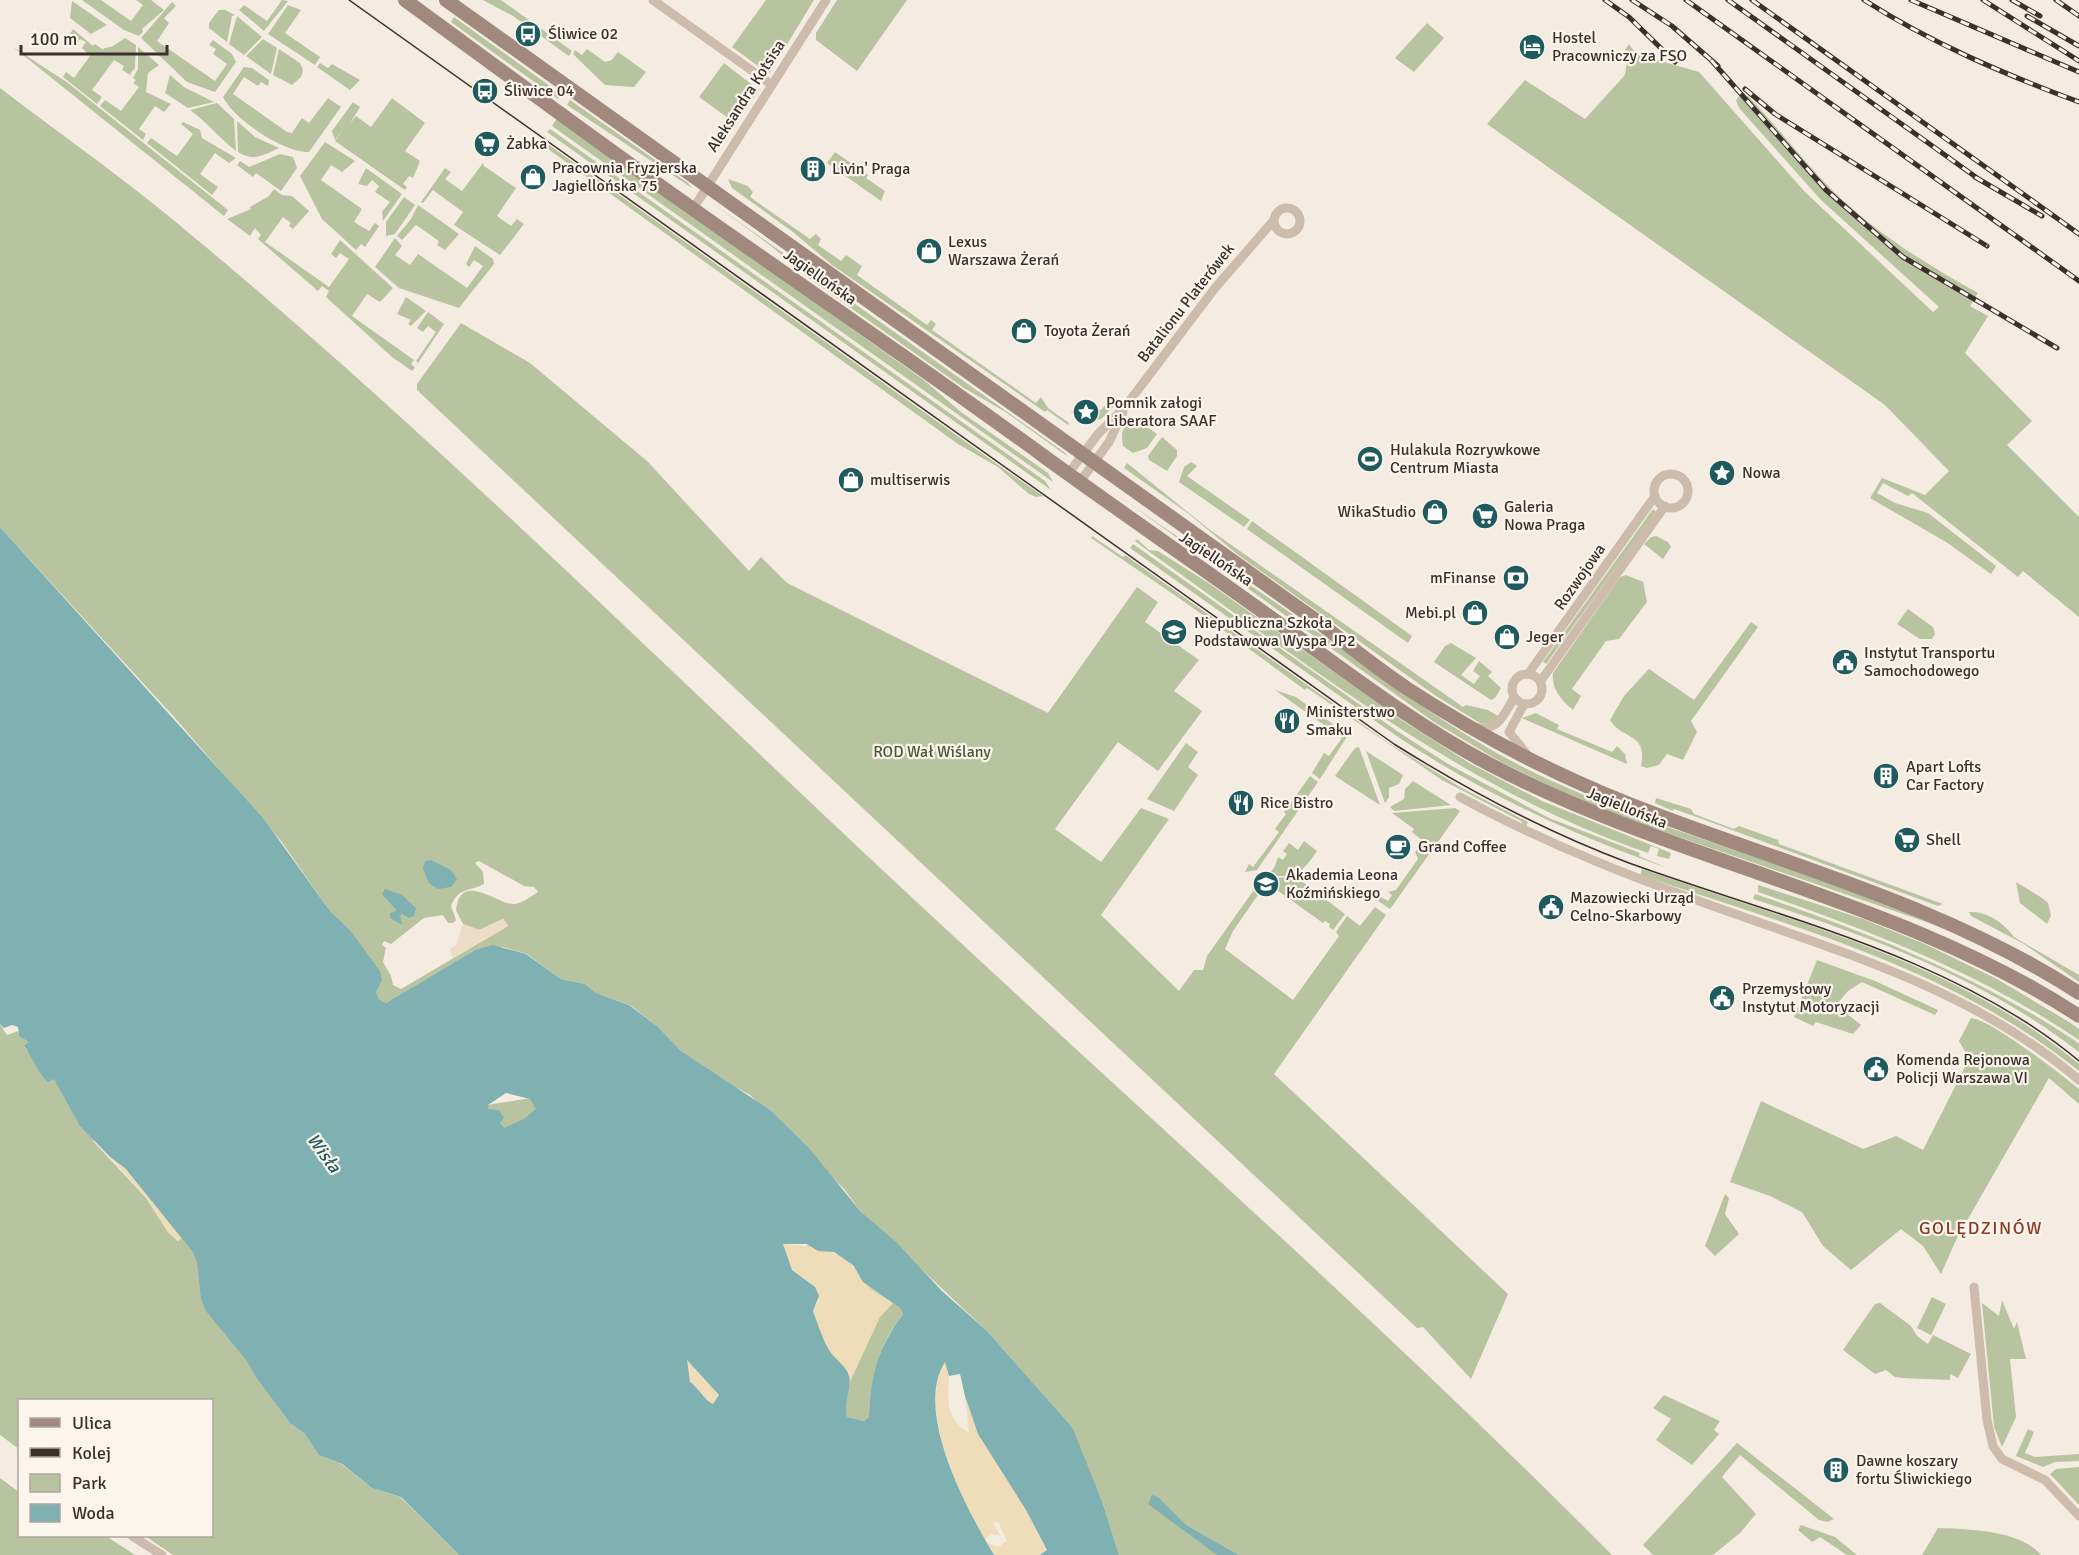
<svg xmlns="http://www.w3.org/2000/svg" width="2079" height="1555" font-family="Signika,sans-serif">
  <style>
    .green { fill: #b8c4a0; fill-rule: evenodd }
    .sand { fill: #efdcb8 }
    .plaza { fill: #ecdcc8 }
    .water { fill: #7fb0b2; fill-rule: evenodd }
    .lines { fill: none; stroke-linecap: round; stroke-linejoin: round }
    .street { stroke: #cdbbac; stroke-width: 9 }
    .secondary { stroke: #a18a7d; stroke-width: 14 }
    .tram { stroke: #3b302b; stroke-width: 1.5 }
    .rail-casing { stroke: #3b302b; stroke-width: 5 }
    .rail { stroke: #fbf5ee; stroke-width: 3; stroke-dasharray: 9; stroke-linecap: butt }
    .labels { text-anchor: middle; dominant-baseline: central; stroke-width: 4.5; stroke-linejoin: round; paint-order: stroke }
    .poi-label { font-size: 16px; fill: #3b302b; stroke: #fbf5ee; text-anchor: start }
    .street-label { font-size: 16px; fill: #3b302b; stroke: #fbf5ee }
    .park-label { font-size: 16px; fill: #4a5a2e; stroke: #fbf5ee }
    .water-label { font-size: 18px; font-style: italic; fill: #1f5a5e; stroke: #fbf5ee }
    .neighbourhood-label { font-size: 18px; letter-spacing: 1.5px; fill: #8c3b22; stroke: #fbf5ee }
  </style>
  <rect width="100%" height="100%" fill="#f4ebe1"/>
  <path class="green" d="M82,0H101L131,21L143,5L136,0H151L164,10L142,29L143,32L139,36L124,30Z
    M282,0L288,1L264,31L239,10L244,5L267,21Z
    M483,0H501L572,51L569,56L513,16Z
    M766,0H814L769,74L732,47Z
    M837,0H907L857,71L816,40V33Z
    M72,1L107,25L91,34L70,18Z
    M172,2L176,6L164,18L169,23L157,41L215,81L227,64L213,54L216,49L209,45L213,40L232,54L236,62L215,92L187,82L141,38Z
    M288,5L301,10L285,33L320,57L315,65L268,34Z
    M219,10H225L235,15L232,16L227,42L209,28V23Z
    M237,16L262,37L244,55L229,44Z
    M454,17L561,94L558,99L451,22Z
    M1427,23L1444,38L1414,72L1395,58Z
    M73,29L93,46L95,44L102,49L113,46L125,38L136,45L135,68L130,74L132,76L122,70L124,66L114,60L92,90L102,97L97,104L63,77L66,72L74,78L90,56L82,48L86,42L80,39L78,42L69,36Z
    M263,39L277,48L271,74L246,56Z
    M1629,44L1636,54L1699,72L1805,192L1933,312L1939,307L1821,200L1740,109L1736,101L1738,97L1748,96C1777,126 1802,160 1831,189C1875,233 1925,263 1978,293L1970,306L1988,316L1965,353L2032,421L2007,445L2079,517V617L2023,571L2018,577L1912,493L1908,496L1883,483L1877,493L1895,503L1928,513L1996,566L1991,574L1946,542L1870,498L1882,478L1925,495L1949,471L1885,405L1487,124L1525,80L1585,119L1625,75L1627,61L1625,50Z
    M13,47L68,83L228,210L224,216Z
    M138,47L159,65L148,73L146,92L171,104L164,112L155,106L139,129L146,134L143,140L100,106L105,100L121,111L139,87L133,83L136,80L133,78L138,69Z
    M279,49L300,63L303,70L301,77L292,85L273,75Z
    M587,49L605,62L612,60L618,52L646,72L634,87L605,85L573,54L575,50L582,55Z
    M320,63L328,68L332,64L360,80L350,90L317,67Z
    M724,63L759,90L735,123L699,97Z
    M244,67L252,68L269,80L268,86L261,82L258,86L244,77L233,94L287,132L292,133L302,118L309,123L328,98L341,107L309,152C285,153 234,120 223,97Z
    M170,75L184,87L214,102L188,108L165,93Z
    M0,88C55,130 112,170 166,214C409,413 632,635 861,850C1111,1085 1370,1311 1612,1555H1119L1103,1504L1065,1419L987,1331L861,1212L845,1190L750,1095L715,1076L681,1051L658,1027L630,1005L596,993L585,984L561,979L527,954L503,947L475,950L386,1003L379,999L376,992L382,981L349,929L330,911L281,841L175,718L0,527ZM479,861L524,886L534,887L538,892C530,897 521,904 513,904C499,905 460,870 456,910L463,924L479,930L503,919L508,926L401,989L393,985L391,976L383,962L386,948L382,945L384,941L391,944L424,918L443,915L448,923H453L456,920L451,906C458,887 469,892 484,884L483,872L475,863Z
    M392,98L425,123L405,151L420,161L413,178L409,176L403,184L407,187L405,190L335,141L344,127L335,140L332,131L353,102L360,107L349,125L356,116L371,127Z
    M570,100L688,183L692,188L567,105Z
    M217,103L234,119L236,151C219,138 207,122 190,110Z
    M557,118L925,381L961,412L1048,473L1053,482L552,126Z
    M237,121L255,137L279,148C264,155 253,162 238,152Z
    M183,122L200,130L202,138L236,158L229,163L215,153L200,174L218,187L212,195L147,143L151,138L177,156L193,134L181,124Z
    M550,129L1045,481L1051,490L547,132Z
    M542,140L1001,467L1043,496L1036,497L1029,494L998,467L958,444L541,144Z
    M325,142L355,161L342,172L331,165L321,180L362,209L354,222L369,231L375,223L379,226L365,247L361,244L356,250L322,219L300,176Z
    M835,152L868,175L866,178L885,191L881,201L827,163Z
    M280,154L293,157L297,168L281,191L256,173L253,177L237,165L240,161L249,167Z
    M483,163L484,166L516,188L497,216L511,226L517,219L524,224L500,255L454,225L463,212L433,190L423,203L421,202L445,168L451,172L445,179L462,191Z
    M366,168L402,194L383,221L382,212L390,202L375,192L379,186L372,180L367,186L358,184Z
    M728,179L748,186L753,192L750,197L810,239L816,234L821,239L818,245L841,261L846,255L862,266L857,275L927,325L931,320L936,324L932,330L1036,403L1041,397L1048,408L1069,423L1068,425L1047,410L1045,412L832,265L793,232L732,188Z
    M274,189L282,195L292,196L309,211L293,229L289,226L291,223L283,217L265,242L329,287L349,259L340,253L336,258L331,254L340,240L393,288L380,302L367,294L352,316L414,360L411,364L415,368L412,371L392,357L326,297L329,291L322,286L318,291L258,239L261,235L255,228L250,236L227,219L251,209L250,207L269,196Z
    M404,197L415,205L395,234L386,236V222Z
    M711,202L1064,452L1067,456L1004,411L964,388L810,279L771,246Z
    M418,205L459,234L445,250L437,245L439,241L416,225L402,240L397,236L411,219Z
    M395,238L402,246L395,255L410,265L418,254L467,288L483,266L474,260L469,267L466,264L475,246L493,259L494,264L459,308L399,288L375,267Z
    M406,297L426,311L411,326L408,324L411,320L397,314Z
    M428,312L444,324L418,363L416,361L436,332L428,326L423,332L417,328Z
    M461,323L530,363L647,461L749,571L761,557L787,583L1048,713L1137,587L1158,602L1145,622L1199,660L1174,691L1202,711L1158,771L1118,742L1055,829L1101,862L1141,808L1169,819L1101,915L1179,991L1194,970H1203L1207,956L1256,887L1262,889L1233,931L1225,949L1293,1000L1339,936L1336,932L1347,916L1360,926L1375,907L1386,915L1274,1074L1508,1294L1471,1379L1423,1327L1417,1328L417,390V384Z
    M1110,400L1116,404L1101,419L1087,423L1084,421L1090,414L1084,409L1078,417L1071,412L1080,404L1101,410Z
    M1134,423H1142L1157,434L1147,448L1133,453L1123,446C1121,434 1121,426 1134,423Z
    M1162,437L1177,450V456L1167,471L1149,460L1148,456Z
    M1191,462L1197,466L1187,476L1250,520L1244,527L1179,482L1184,467Z
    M1127,463L1210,530L1463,707L1466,705L1488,710L1498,716C1493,723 1488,724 1480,723L1436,696L1237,554L1189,514L1124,468Z
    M1109,489C1173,535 1240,577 1305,623C1385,679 1463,741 1552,781C1650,826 1755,854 1855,892C1883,902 1911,915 1938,926L1629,820L1548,785L1501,762L1434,722Z
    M1653,509L1656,512L1546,664L1543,662Z
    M1252,521L1412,636L1408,643L1247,529Z
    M1092,536L1123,557L1125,555L1387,742L1460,787L1528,822L1525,828L1521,821L1442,780L1307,688L1305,690L1189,605L1091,538Z
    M1656,536L1668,542L1671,547L1663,559L1644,544L1651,537Z
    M1137,539L1149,550L1158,551L1210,584L1403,721L1471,764L1542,801L1671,853L1669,859L1657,856L1659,849L1651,846L1648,853C1460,788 1312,667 1151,553L1135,541Z
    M1133,544L1397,731L1448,764L1549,818L1640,853L1639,856L1667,868C1571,834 1482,793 1398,737L1130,548Z
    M1626,575L1643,582L1647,602L1619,639L1606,641L1572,689L1581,696L1573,710C1562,701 1551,689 1553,673L1620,577Z
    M1908,609L1933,627L1935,634L1932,639H1920L1897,624Z
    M1751,622L1758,627L1691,721L1697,732L1683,760L1667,754L1659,765L1647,768L1641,766C1648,732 1622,740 1610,720L1624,696L1649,669L1694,700Z
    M1451,643L1476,658L1461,675L1474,684L1480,676L1473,671L1479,661L1492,672L1488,676L1501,688L1495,698L1491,700L1434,662L1445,646Z
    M1275,690L1296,697L1348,735L1320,779L1312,773L1324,753L1329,756L1342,738Z
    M1536,713L1559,725L1557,729L1612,752L1617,746L1625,754L1627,764L1522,718Z
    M1186,743L1198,752L1188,767L1198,775L1174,811L1147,799Z
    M1359,747L1380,805L1335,776L1355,748Z
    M1366,751L1403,775L1399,784L1389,788V797L1385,803Z
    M1310,776L1318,782L1257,870L1245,872L1249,864L1253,867L1279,832L1275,829L1286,814L1284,812Z
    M1413,781L1451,805L1394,811L1390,807L1404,799L1405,789Z
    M1656,798L1691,809L1694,814L1734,829L1739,826L1778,840L1779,844L1943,904L1938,906L1694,816L1674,809L1673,811L1655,803Z
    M1455,808L1460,811L1390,909L1378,901L1381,897L1388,901L1392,895L1388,892L1396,890L1418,859L1415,852L1423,841L1412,832L1414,829L1392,813Z
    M1304,841L1317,851C1299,877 1296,876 1268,876L1275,866L1278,857L1283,860L1287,854L1283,851L1289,843L1298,850Z
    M1642,869C1788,920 1959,963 2079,1064V1071C1954,969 1791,926 1640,875Z
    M1296,877L1345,914L1333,930L1329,927L1330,924L1325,921L1323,923L1266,882L1267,878Z
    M2016,882L2042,898L2048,903L2051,915L2047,924L2020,903Z
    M1758,885L1863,919L1925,944L1997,979L2069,1022L2079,1029V1040C1979,972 1871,931 1758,892Z
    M1755,894C1867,932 1974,974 2074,1040L2079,1044V1052C1984,978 1867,935 1753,899Z
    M1969,912C1987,911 2004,923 2014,937L2079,975V982L2024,944L1971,916Z
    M1817,960L1875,981L1938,1010L1935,1015L1862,982L1848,991L1836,1005L1861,1025L1853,1034L1816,1022L1813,1026L1794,1017Z
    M1971,1018C1992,1020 2060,1074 2079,1089V1104L2049,1078L1957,1238L1941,1274L1923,1246L1901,1229L1851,1270L1823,1246L1802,1212L1770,1196L1730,1182L1761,1101L1863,1149L1896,1136L1923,1150L1969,1059L1959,1041Z
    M0,1024L7,1035L18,1031L19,1036L30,1042L24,1047L33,1057L49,1063L79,1106L94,1142L146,1198L168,1232L178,1241L182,1238L192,1251L257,1379L290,1423L305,1434L320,1455L341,1464L372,1488L400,1497L459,1555H173L145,1536H212V1400H20L19,1449L0,1435Z
    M537,1097L560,1119L494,1133L487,1105Z
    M1725,1194L1729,1198L1725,1214L1739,1234L1715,1256L1705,1246Z
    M807,1244L900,1308L903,1314C878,1346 871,1377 869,1417L864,1421L847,1417L845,1408L850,1382Z
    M1932,1297L1946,1304L1931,1335L1917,1328Z
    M2002,1300L2014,1329L2017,1322L2026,1359H2010L2016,1417L2002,1447L1994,1427L1982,1303L1999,1316Z
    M1880,1303L1911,1326L1917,1336L1928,1344L1933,1335L1971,1354L1958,1378L1950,1374V1380L1902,1378L1895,1377L1886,1370L1875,1374L1843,1350L1875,1304Z
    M1664,1395L1720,1421L1714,1430L1719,1434L1692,1465L1656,1440L1671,1419L1653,1408Z
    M2028,1429L2034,1432L2025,1453L2035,1457L2079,1454V1461L2055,1462L2043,1467L2016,1456Z
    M1737,1443L1834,1519L1827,1522L1819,1520L1740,1455L1722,1477L1756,1514L1740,1533L1713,1555H1653L1643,1545Z
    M2079,1467V1505L2050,1474L2056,1469Z
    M0,1478L19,1492L20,1536H106L135,1555H0Z
    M1801,1525L1835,1537L1857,1555H1847L1820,1537L1812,1542L1798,1530Z
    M1938,1528C1967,1529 2021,1530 2041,1555H1922Z"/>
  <path class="sand" d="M110,1157L125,1168L182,1238L178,1241L168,1232L146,1198Z
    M782,1244C799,1244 831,1249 845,1259C854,1265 856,1273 863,1281C870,1290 884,1297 893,1303L880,1317L850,1382C848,1367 836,1363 829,1351C822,1339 818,1324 813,1311L819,1300L811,1284L792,1270Z
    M686,1359L719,1395L713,1404C704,1399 700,1388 690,1382Z
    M945,1361L956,1374L949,1376C948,1403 945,1417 969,1433L965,1396L978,1434L1026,1510L1047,1551L1040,1555H994L987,1543L998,1547L1007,1541L998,1521L993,1524L1001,1536L991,1534L985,1540C960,1494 917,1413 945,1361Z"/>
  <path class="plaza" d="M503,919L508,926L453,958L449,950L456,945L463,924L479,930Z"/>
  <path class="water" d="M0,527L263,818L330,911L349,929L380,971L382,981L376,992L379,999L386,1003L475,950L493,945L526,954L561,979L585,984L596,993L629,1005L658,1027L681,1051L770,1110L808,1147L861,1212L896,1242L942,1291L987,1331L1065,1419L1073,1429L1103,1504L1119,1555H1040L1047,1550L1026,1510L978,1434L965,1396L960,1374L949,1376L945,1362C913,1412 968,1511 994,1555H459L401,1497L372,1488L342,1464L319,1455L305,1434L290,1423L257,1379L247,1361L206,1311L201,1299L197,1262L192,1251L125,1168L110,1157L80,1126L54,1079L48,1082C38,1074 33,1057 24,1046L29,1042L19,1036L18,1027L12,1025L4,1028L0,1024ZM506,1093L530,1099L536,1109L524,1119L504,1128L500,1123L504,1118L499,1110L488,1109V1105ZM783,1244H807L818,1251L834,1252L853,1265L863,1282L900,1308L903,1314C877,1350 871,1374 869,1417L864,1421L847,1417C843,1403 852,1390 849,1376C847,1366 834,1359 829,1350C822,1338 818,1324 813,1311L819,1296L815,1287L792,1270ZM687,1360L719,1395L713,1404C704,1400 699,1388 690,1382Z
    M431,860L451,870L457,879L451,887L438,889L429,883L423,869L425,861Z
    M385,889L402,895L416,908L414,916L409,918L403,914L400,915L402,925L390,918V913L397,911L382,894Z
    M1152,1495L1158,1497L1186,1525L1238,1555H1217L1148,1504Z"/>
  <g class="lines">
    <path class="street" d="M653,0L772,85
      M1274 221a13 13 0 1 1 26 0a13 13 0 1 1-26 0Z
      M693,209L826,0
      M1068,474L1098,434L1125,407L1215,288L1274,220
      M1654 491a17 17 0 1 1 34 0a17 17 0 1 1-34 0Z
      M1079,483L1109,442L1123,412
      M1512 689a15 15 0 1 1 30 0a15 15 0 1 1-30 0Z
      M1528,674L1655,496
      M1540,682L1665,506
      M1524,704L1509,732L1526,753
      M1475,727C1498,733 1504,714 1514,698
      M1460,797C1550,846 1644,882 1741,916C1860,958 1981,996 2079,1080
      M1974,1287L1987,1420L1993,1446L2002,1459L2045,1480L2079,1516
      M132,1536L162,1555"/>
    <path class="secondary" d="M405,0C501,70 596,141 693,209C812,293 932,374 1049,460C1129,518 1211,574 1291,632C1355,678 1419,727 1489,764C1677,863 1901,899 2079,1016
      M446,0L1317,621C1347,644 1376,668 1408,689C1486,740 1571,783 1658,815C1801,869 1950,909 2079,993"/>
    <path class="tram" d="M349,0L1394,744C1469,791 1546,832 1629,863C1778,917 1955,957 2079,1061"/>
    <defs>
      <path id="rail" d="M1605,0L1629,17L1675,62
        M1632,0L1672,26L1718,66
        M1686,0L2079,281
        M1728,0L1980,180
        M1752,0L2079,234
        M1864,0C1931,43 2004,74 2079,102
        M1911,0L2079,72
        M1983,0L2079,61
        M2012,0L2040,16
        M2056,0L2079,16
        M2027,16L2079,46
        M1711,60L1826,190L1903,257L2057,348
        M1745,89L1775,114L1987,246
        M1975,177L2042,216"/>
    </defs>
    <use href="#rail" class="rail-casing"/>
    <use href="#rail" class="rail"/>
  </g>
  <defs>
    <symbol id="bus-disc" viewBox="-11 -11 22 22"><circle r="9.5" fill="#1f5a5e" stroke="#fbf5ee"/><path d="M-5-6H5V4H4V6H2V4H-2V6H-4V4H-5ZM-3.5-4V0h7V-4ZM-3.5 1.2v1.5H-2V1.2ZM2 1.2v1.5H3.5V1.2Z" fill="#fff"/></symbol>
    <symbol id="hotel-disc" viewBox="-11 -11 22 22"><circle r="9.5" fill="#1f5a5e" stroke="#fbf5ee"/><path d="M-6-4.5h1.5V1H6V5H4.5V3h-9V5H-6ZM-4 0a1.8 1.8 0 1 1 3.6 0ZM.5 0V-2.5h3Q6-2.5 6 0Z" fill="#fff"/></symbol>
    <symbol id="supermarket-disc" viewBox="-11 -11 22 22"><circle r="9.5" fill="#1f5a5e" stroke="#fbf5ee"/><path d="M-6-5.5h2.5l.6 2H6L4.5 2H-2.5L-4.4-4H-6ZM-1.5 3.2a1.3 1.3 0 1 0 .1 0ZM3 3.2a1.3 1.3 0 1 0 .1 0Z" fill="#fff"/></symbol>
    <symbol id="building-disc" viewBox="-11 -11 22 22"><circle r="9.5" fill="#1f5a5e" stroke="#fbf5ee"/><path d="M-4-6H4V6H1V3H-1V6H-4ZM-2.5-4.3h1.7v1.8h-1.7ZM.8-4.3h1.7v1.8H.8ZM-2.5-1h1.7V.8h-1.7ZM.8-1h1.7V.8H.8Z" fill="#fff"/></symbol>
    <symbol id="shop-disc" viewBox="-11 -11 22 22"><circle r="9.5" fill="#1f5a5e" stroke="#fbf5ee"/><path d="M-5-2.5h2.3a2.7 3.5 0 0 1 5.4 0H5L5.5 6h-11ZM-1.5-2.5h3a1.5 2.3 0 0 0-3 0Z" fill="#fff"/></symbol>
    <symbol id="sight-disc" viewBox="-11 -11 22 22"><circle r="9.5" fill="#1f5a5e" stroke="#fbf5ee"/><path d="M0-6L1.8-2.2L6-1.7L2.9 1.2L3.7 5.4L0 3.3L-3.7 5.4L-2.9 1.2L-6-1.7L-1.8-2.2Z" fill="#fff"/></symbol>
    <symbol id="stadium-disc" viewBox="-11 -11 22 22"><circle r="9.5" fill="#1f5a5e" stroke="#fbf5ee"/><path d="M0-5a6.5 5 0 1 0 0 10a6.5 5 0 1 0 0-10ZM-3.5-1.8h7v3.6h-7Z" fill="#fff"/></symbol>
    <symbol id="bank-disc" viewBox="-11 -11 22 22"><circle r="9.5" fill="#1f5a5e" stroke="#fbf5ee"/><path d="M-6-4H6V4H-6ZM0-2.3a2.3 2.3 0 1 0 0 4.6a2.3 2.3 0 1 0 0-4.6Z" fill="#fff"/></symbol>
    <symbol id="school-disc" viewBox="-11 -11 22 22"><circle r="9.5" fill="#1f5a5e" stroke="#fbf5ee"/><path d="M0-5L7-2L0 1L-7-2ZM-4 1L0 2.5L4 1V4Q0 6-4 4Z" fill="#fff"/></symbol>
    <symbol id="civic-disc" viewBox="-11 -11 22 22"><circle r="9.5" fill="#1f5a5e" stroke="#fbf5ee"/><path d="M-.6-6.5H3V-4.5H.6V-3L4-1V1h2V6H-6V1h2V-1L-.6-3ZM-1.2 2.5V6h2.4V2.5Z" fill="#fff"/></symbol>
    <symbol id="restaurant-disc" viewBox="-11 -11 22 22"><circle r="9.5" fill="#1f5a5e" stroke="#fbf5ee"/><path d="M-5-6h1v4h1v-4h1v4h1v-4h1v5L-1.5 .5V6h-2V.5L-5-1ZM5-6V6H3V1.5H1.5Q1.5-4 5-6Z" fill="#fff"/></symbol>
    <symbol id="cafe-disc" viewBox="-11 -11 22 22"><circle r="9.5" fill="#1f5a5e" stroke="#fbf5ee"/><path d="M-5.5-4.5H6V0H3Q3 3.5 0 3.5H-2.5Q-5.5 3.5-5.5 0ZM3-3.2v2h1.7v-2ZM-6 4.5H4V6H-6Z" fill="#fff"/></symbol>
    <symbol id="university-disc" viewBox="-11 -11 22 22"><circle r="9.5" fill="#1f5a5e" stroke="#fbf5ee"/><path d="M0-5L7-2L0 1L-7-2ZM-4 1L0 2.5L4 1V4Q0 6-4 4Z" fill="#fff"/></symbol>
  </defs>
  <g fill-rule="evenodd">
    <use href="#bus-disc" x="513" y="19" width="30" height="30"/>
    <use href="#hotel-disc" x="1517" y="32" width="30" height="30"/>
    <use href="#bus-disc" x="470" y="76" width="30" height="30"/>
    <use href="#supermarket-disc" x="472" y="129" width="30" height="30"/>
    <use href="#building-disc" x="798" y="154" width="30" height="30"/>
    <use href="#shop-disc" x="518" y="162" width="30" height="30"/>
    <use href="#shop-disc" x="914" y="236" width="30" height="30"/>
    <use href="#shop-disc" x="1009" y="316" width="30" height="30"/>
    <use href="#sight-disc" x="1071" y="397" width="30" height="30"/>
    <use href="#stadium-disc" x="1355" y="444" width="30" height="30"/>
    <use href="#sight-disc" x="1707" y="458" width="30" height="30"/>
    <use href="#shop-disc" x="836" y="465" width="30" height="30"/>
    <use href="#shop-disc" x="1420" y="497" width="30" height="30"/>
    <use href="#supermarket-disc" x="1470" y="501" width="30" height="30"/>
    <use href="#bank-disc" x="1501" y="563" width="30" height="30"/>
    <use href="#shop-disc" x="1460" y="598" width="30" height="30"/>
    <use href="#school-disc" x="1159" y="617" width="30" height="30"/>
    <use href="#shop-disc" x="1492" y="622" width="30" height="30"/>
    <use href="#civic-disc" x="1830" y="647" width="30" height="30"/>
    <use href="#restaurant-disc" x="1272" y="706" width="30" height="30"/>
    <use href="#building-disc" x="1871" y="761" width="30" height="30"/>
    <use href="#restaurant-disc" x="1226" y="788" width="30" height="30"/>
    <use href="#supermarket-disc" x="1892" y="825" width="30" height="30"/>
    <use href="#cafe-disc" x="1383" y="832" width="30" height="30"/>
    <use href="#university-disc" x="1251" y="869" width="30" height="30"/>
    <use href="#civic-disc" x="1536" y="892" width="30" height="30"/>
    <use href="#civic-disc" x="1707" y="983" width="30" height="30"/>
    <use href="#civic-disc" x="1861" y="1054" width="30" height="30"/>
    <use href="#building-disc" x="1821" y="1455" width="30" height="30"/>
  </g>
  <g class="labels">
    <g class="poi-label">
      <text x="548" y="34">Śliwice 02</text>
      <text x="1552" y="38">Hostel<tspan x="1552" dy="18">Pracowniczy za FSO</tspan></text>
      <text x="504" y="91">Śliwice 04</text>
      <text x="506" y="144">Żabka</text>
      <text x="552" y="168">Pracownia Fryzjerska<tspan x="552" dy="18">Jagiellońska 75</tspan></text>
      <text x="832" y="169">Livin' Praga</text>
      <text x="948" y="242">Lexus<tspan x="948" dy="18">Warszawa Żerań</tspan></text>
      <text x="1044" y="331">Toyota Żerań</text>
      <text x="1106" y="403">Pomnik załogi<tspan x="1106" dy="18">Liberatora SAAF</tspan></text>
      <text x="1390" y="450">Hulakula Rozrywkowe<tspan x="1390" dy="18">Centrum Miasta</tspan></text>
      <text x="1742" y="473">Nowa</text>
      <text x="870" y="480">multiserwis</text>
      <text x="1504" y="507">Galeria<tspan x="1504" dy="18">Nowa Praga</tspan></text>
      <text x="1416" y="512" text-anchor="end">WikaStudio</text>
      <text x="1496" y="578" text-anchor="end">mFinanse</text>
      <text x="1456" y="613" text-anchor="end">Mebi.pl</text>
      <text x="1194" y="623">Niepubliczna Szkoła<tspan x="1194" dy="18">Podstawowa Wyspa JP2</tspan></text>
      <text x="1526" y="637">Jeger</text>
      <text x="1864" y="653">Instytut Transportu<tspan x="1864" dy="18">Samochodowego</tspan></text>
      <text x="1306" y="712">Ministerstwo<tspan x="1306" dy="18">Smaku</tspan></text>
      <text x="1906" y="767">Apart Lofts<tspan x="1906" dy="18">Car Factory</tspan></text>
      <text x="1260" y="803">Rice Bistro</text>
      <text x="1926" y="840">Shell</text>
      <text x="1418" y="847">Grand Coffee</text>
      <text x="1286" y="875">Akademia Leona<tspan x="1286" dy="18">Koźmińskiego</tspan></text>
      <text x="1570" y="898">Mazowiecki Urząd<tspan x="1570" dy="18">Celno-Skarbowy</tspan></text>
      <text x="1742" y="989">Przemysłowy<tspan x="1742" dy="18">Instytut Motoryzacji</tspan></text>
      <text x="1896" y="1060">Komenda Rejonowa<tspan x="1896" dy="18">Policji Warszawa VI</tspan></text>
      <text x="1856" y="1461">Dawne koszary<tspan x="1856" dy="18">fortu Śliwickiego</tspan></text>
    </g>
    <g class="street-label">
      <text transform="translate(746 96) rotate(-57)">Aleksandra Kotsisa</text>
      <text transform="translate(820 277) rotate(35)">Jagiellońska</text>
      <text transform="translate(1186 303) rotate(-52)">Batalionu Platerówek</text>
      <text transform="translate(1216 559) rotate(34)">Jagiellońska</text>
      <text transform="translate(1580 577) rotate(-55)">Rozwojowa</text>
      <text transform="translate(1627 808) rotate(22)">Jagiellońska</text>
    </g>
    <g class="park-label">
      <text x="932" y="752">ROD Wał Wiślany</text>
    </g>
    <g class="water-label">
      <text transform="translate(324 1153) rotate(54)">Wisła</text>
    </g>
    <g class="neighbourhood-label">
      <text x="1981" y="1228">GOLĘDZINÓW</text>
    </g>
  </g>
  <rect x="18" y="1399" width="195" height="138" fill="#fbf5ee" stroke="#aea6a0" stroke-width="1.5"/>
  <rect x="30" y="1418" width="30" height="9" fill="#a18a7d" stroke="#aea6a0" stroke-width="1.5"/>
  <text x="72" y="1429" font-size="18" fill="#3b302b">Ulica</text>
  <rect x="30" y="1448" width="30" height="9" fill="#3b302b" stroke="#aea6a0" stroke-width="1.5"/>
  <text x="72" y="1459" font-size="18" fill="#3b302b">Kolej</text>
  <rect x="30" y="1474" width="30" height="18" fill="#b8c4a0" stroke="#aea6a0" stroke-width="1.5"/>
  <text x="72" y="1489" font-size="18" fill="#3b302b">Park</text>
  <rect x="30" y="1504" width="30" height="18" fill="#7fb0b2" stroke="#aea6a0" stroke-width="1.5"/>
  <text x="72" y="1519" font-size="18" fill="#3b302b">Woda</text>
  <path d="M21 45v9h146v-9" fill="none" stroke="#3b302b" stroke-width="3"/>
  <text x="30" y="45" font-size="18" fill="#3b302b" stroke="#fbf5ee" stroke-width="4.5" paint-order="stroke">100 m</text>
</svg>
